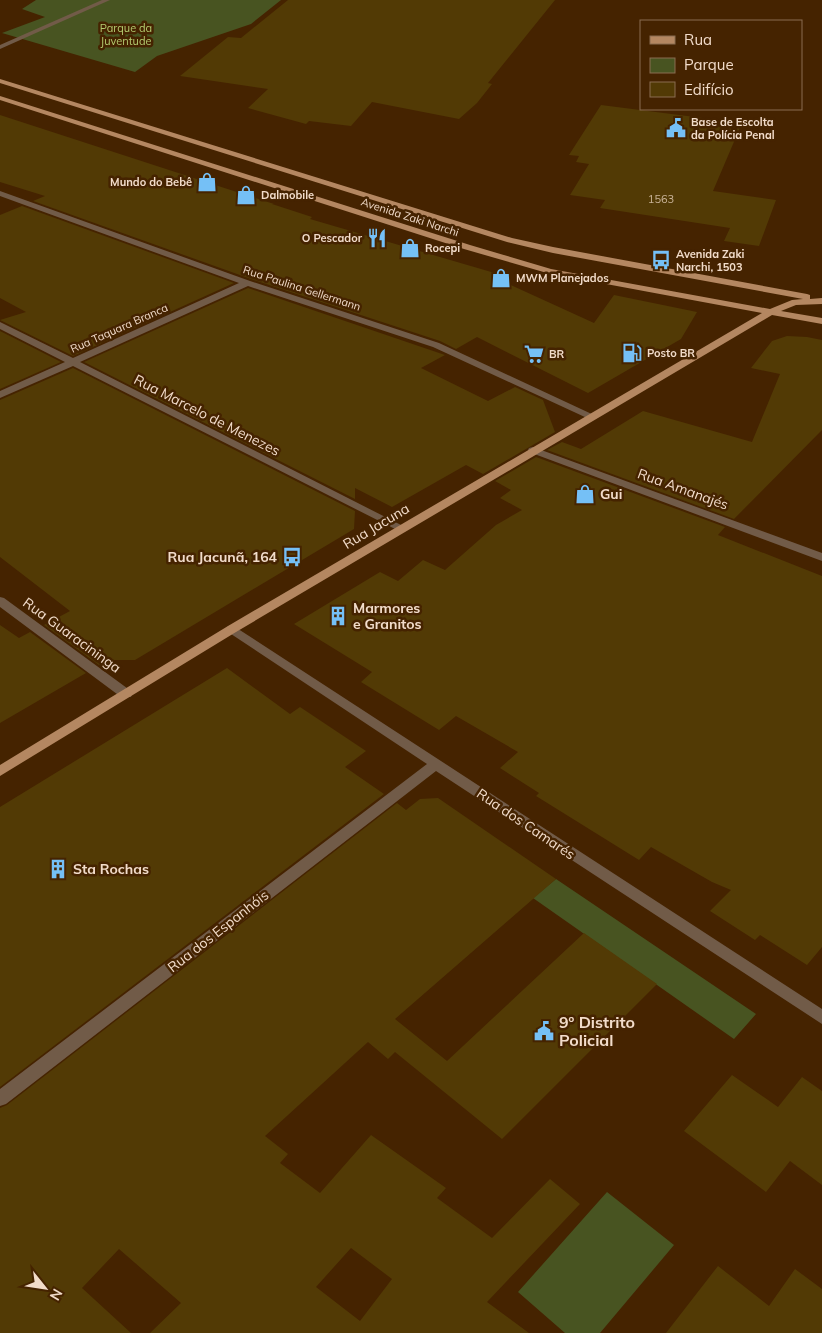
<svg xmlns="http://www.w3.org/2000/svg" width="822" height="1333" font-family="Mulish,sans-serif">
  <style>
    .green { fill: #485421 }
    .building { fill: #523a05; fill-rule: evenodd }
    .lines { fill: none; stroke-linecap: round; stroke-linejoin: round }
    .minor { fill: #715b48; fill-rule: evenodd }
    .major { fill: #b48761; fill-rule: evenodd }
    .labels { text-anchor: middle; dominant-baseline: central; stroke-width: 5; stroke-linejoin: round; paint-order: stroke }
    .far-park-label { font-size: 11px; fill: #b3cb70; stroke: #452300 }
    .far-poi-label { font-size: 11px; font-weight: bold; fill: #f2dcca; stroke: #452300; text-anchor: start }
    .number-label { font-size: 11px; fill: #cab499 }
    .far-street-label { font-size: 11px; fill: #f2dcca; stroke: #452300 }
    .street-label { font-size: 14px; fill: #f2dcca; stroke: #452300 }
    .poi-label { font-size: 14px; font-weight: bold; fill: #f2dcca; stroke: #452300; text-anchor: start }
    .near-poi-label { font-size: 16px; font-weight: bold; fill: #f2dcca; stroke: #452300; text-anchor: start }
  </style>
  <rect width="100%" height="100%" fill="#452300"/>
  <path class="green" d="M36,0H281L251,24L157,56L135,72L2,33L45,17L22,9Z
    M556,879L756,1014L734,1039L533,898Z
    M607,1192L674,1245L600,1333H565L518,1292Z"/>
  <path class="building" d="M288,0H555L488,83L492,84L477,103L459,119L372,102L351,126L309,121L306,124L248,108L268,89L180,76L228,37L241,38Z
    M601,105L742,123L713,191L776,200L759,246L724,241L730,228L600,208L605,200L570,195L589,164L576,162L579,156L569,155Z
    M0,115L274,204H272L312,217L310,219L505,276L500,280L594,323L614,295L697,312L681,339L588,393L477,337L456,349L440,341L251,279L33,201L45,196L0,182Z
    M22,206L234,283L73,356L0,320L26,312L0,298V215Z
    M248,288L445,355L421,368L488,401L515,387L543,400L555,432L483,474L466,465L392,507L355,488V499L84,362Z
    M0,331L61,362L0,389Z
    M787,336L807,337L822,340V430L734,519L547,450L562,442L581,449L643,411L752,442L780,374L751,368L772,341Z
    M73,368L355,511L354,529L135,660H109L99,665L44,625L70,611L0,557V400Z
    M536,457L725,527L718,535L822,576V947L807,965L760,935L755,940L710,911L731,890L712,882L651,847L639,860L536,796L539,793L500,768L518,752L456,716L439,730L361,682L372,672L294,624L380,572L398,581L423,560L445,570L496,525L522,510L500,498L511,490L495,481Z
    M0,625L19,638L30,632L86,673L0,723Z
    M227,668L290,714L300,707L366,751L345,767L384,794L0,1087V807Z
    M438,798L556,879L395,1019L447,1061L584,933L657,984L502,1139L395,1052L388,1059L368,1042L265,1136L288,1154L280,1163L320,1193L371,1135L446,1188L437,1198L492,1238L550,1179L580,1204L487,1302L529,1333H150L181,1303L119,1249L82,1288L131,1333H0V1108L7,1105L397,803L406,810L420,799ZM351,1248L392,1279L360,1321L316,1287Z
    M732,1075L778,1107L802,1077L822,1091V1185L790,1161L766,1192L684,1131Z
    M718,1266L769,1306L795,1269L822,1289V1333H666Z"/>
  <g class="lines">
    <path class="minor" d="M102,0H110L0,49V45Z
      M0,191L250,281L439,343L596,416L591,419L587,418L433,347L248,286L80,362L405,527L407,529L405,531L401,532L73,366L0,398V391L65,362L0,329V322L73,358L239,283L0,196Z
      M533,447L822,553V561L529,452L528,450L529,448Z
      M0,597L4,598L131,691L132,694L131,697H121L0,607Z
      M232,625L822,1009V1024L436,771L6,1104L0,1106V1089L427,764L228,632L226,629L228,626Z"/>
    <path class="major" d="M0,79L512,238L553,247L807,294L810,295V299L822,298V304L796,305L781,311L822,318V324L772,315L236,632L0,776V765L228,626L762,313L547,273L464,249L0,100V96L470,245L551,269L770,309L792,300L803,299L553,253L507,242L0,83Z"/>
  </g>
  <defs>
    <symbol id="civic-bare" viewBox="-9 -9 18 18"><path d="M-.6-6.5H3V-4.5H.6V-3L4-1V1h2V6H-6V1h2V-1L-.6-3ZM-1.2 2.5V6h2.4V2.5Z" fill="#75c0f6" stroke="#452300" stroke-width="2.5" paint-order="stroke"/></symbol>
    <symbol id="shop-bare" viewBox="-9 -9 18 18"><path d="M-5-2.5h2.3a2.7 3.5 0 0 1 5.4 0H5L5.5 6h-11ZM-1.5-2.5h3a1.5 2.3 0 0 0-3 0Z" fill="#75c0f6" stroke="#452300" stroke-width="2.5" paint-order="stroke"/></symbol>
    <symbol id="restaurant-bare" viewBox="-9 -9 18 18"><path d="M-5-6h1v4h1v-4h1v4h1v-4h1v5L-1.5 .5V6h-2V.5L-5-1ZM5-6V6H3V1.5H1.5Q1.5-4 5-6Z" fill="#75c0f6" stroke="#452300" stroke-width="2.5" paint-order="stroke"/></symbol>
    <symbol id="bus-bare" viewBox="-9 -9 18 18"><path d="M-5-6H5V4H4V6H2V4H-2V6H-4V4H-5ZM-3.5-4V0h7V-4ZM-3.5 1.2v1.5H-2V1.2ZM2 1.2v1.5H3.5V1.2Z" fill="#75c0f6" stroke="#452300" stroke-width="2.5" paint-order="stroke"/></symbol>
    <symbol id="fuel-bare" viewBox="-9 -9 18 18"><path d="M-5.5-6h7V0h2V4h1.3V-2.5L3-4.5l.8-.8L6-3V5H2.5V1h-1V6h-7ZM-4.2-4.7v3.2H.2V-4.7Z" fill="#75c0f6" stroke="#452300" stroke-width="2.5" paint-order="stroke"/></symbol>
    <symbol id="supermarket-bare" viewBox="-9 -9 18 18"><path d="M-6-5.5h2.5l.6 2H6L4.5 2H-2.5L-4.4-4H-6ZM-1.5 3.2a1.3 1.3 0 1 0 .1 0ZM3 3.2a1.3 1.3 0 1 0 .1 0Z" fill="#75c0f6" stroke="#452300" stroke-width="2.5" paint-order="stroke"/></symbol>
    <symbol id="building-bare" viewBox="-9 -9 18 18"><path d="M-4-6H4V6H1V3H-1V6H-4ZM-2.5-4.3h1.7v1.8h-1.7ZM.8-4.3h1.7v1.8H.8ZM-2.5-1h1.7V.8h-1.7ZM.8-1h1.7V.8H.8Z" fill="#75c0f6" stroke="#452300" stroke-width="2.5" paint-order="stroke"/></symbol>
  </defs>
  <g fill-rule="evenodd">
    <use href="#civic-bare" x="662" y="114" width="28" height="28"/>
    <use href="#shop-bare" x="193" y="168" width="28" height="28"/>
    <use href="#shop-bare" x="232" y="181" width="28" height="28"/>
    <use href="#restaurant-bare" x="363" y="224" width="28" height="28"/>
    <use href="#shop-bare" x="396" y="234" width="28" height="28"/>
    <use href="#bus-bare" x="647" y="246" width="28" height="28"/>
    <use href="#shop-bare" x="487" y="264" width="28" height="28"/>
    <use href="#fuel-bare" x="618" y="339" width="28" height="28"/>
    <use href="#supermarket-bare" x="520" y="340" width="28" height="28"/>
    <use href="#shop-bare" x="571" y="480" width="28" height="28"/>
    <use href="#bus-bare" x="278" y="543" width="28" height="28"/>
    <use href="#building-bare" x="324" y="602" width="28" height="28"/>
    <use href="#building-bare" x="44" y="855" width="28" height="28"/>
    <use href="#civic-bare" x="530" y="1017" width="28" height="28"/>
  </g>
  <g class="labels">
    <g class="far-park-label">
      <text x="126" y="28">Parque da<tspan x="126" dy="13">Juventude</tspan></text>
    </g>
    <g class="far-poi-label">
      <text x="691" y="122">Base de Escolta<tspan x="691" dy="13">da Polícia Penal</tspan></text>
      <text x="192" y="182" text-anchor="end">Mundo do Bebê</text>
      <text x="261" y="195">Dalmobile</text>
      <text x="362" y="238" text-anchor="end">O Pescador</text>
      <text x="425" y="248">Rocepi</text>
      <text x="676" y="254">Avenida Zaki<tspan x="676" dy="13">Narchi, 1503</tspan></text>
      <text x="516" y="278">MWM Planejados</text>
      <text x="647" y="353">Posto BR</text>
      <text x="549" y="354">BR</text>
    </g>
    <g class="number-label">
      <text x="661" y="199">1563</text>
    </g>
    <g class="far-street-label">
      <text transform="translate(410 217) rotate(18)">Avenida Zaki Narchi</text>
      <text transform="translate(302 288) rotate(18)">Rua Paulina Gellermann</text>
      <text transform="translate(119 328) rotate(-24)">Rua Taquara Branca</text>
    </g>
    <g class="street-label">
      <text transform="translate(207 415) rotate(27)">Rua Marcelo de Menezes</text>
      <text transform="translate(683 489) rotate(20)">Rua Amanajés</text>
      <text transform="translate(376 526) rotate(-31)">Rua Jacuna</text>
      <text transform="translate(72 635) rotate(36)">Rua Guaracininga</text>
      <text transform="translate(526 824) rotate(34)">Rua dos Camarés</text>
      <text transform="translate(218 931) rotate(-38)">Rua dos Espanhóis</text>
    </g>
    <g class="poi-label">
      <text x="600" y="494">Gui</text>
      <text x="277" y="557" text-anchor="end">Rua Jacunã, 164</text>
      <text x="353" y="608">Marmores<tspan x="353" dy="16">e Granitos</tspan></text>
      <text x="73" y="869">Sta Rochas</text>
    </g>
    <g class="near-poi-label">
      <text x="559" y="1022">9º Distrito<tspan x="559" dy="18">Policial</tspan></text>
    </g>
  </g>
  <rect x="640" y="20" width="162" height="90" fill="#452300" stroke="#8a6d51"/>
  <rect x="650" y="36" width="25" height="8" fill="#b48761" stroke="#8a6d51"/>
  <text x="684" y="45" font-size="15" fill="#f2dcca">Rua</text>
  <rect x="650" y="58" width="25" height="15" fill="#485421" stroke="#8a6d51"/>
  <text x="684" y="70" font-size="15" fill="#f2dcca">Parque</text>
  <rect x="650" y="82" width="25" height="15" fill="#523a05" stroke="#8a6d51"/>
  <text x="684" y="95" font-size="15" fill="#f2dcca">Edifício</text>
  <g transform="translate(45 1288) rotate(120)" stroke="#452300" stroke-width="4" paint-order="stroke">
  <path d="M0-4L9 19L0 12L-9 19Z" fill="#f2dcca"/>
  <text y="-8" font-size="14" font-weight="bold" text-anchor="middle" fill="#f2dcca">N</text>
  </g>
</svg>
